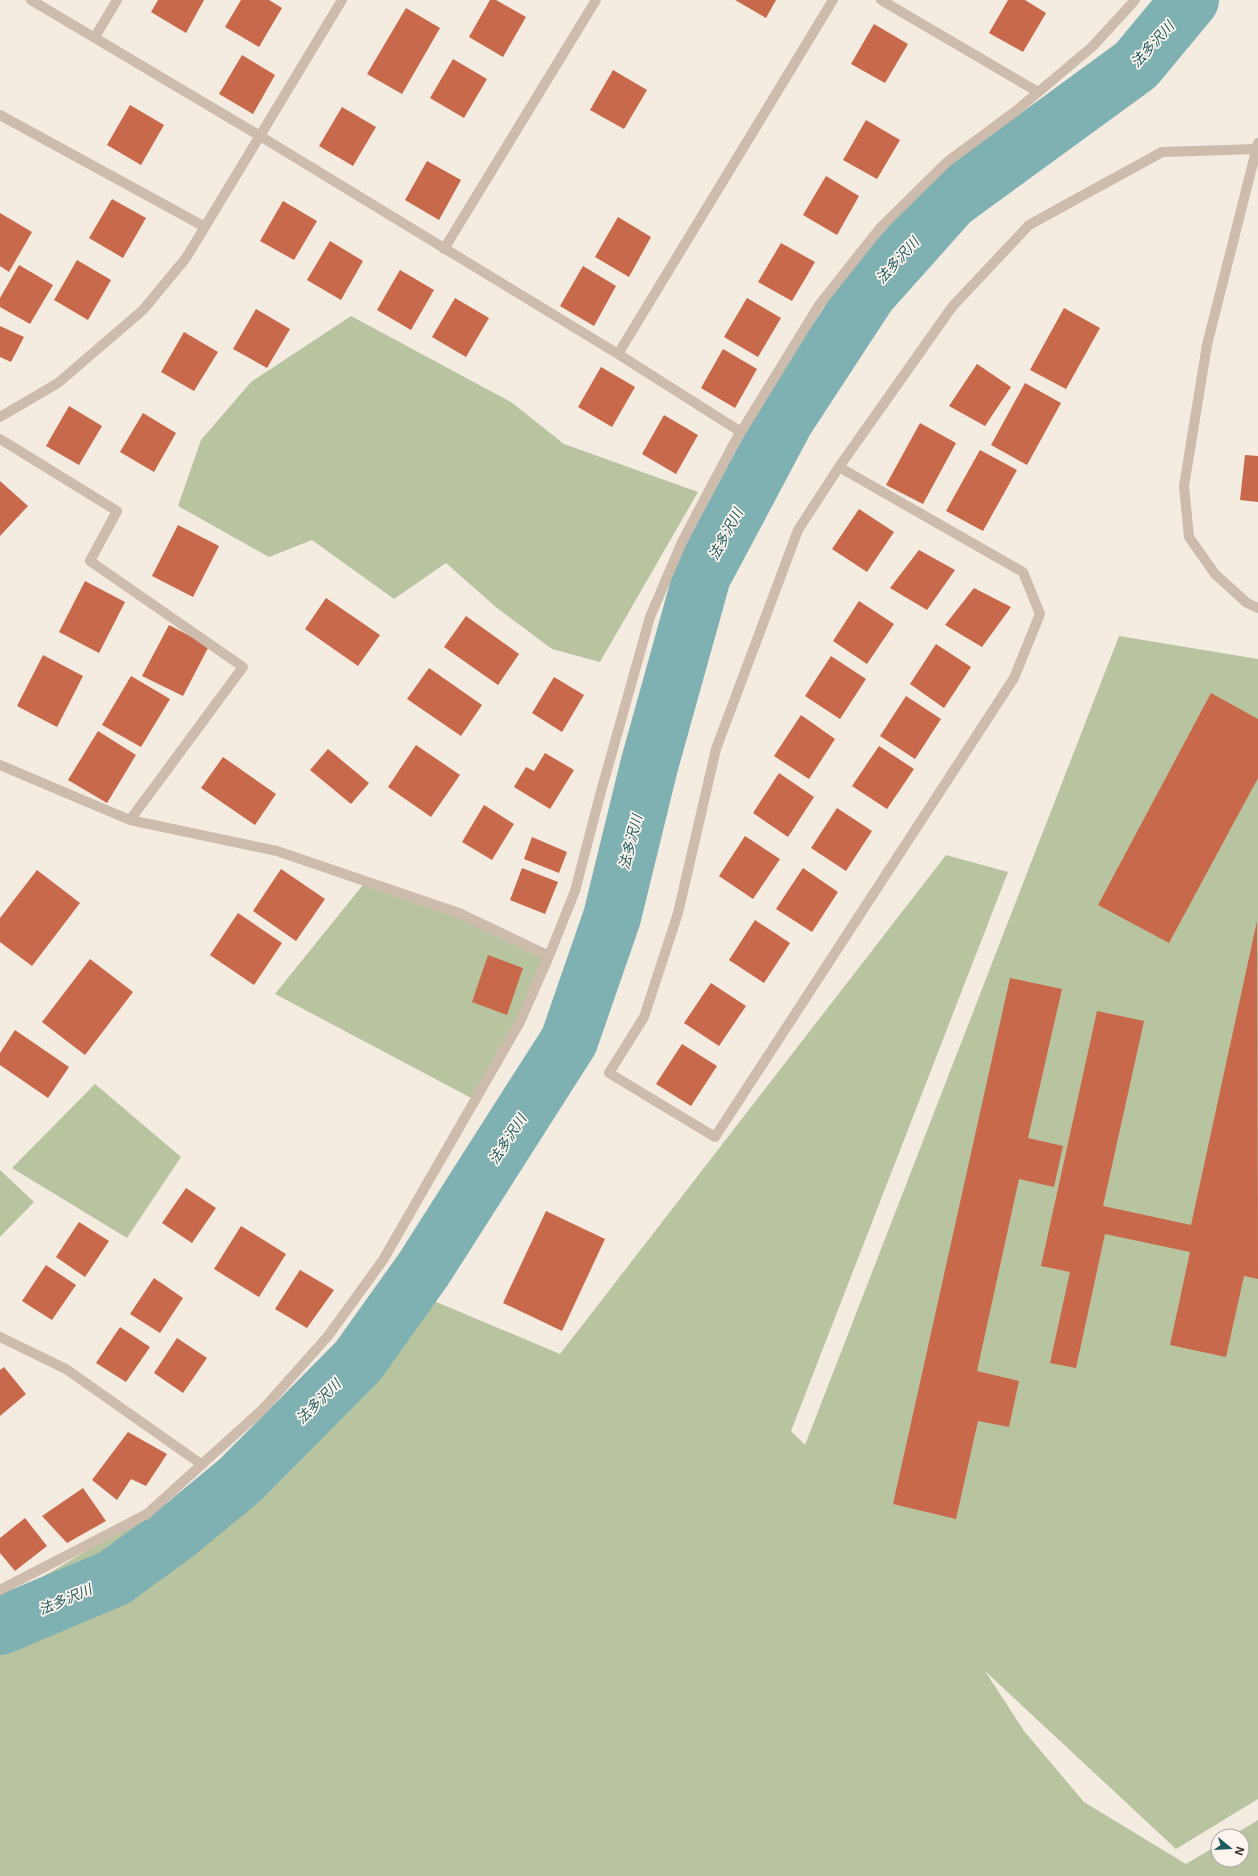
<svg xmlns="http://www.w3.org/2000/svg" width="1258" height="1876" font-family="Inter,'Noto Sans JP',sans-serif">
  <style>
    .green { fill: #b8c4a0 }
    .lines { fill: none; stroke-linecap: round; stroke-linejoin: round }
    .river { stroke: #7fb0b2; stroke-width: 58 }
    .building { fill: #c8694b }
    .minor { stroke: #cdbbac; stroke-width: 10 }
    .tertiary { stroke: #cdbbac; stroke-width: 10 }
    .labels { text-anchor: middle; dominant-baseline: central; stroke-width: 3.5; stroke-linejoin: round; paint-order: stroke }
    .water-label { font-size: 14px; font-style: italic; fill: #1f5a5e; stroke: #fbf5ee }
  </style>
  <rect width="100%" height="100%" fill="#f4ebe1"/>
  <path class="green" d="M351,316L511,402L564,444L698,492L600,662L552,649L497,608L446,563L394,599L312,540L269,557L178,506L201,440L251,382Z
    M1119,636L1258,659V1799L1176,1849L985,1671L1024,1731L1084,1802L1186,1864L1218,1845V1860H1242V1836H1232L1258,1820V1876H0V1602L235,1463L267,1464L350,1398L427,1298L560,1354L946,855L1008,872L791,1431L805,1445Z
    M366,881L468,917L549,956L475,1100L275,994Z
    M95,1084L181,1157L127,1238L12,1168Z
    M0,1170L34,1202L0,1237Z"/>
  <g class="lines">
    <path class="river" d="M0,1626L114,1578L177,1532L240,1480L358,1361L423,1270L569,1041L612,917L649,766L702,576L785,420L868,293L951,200L1136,65L1190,0"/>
  </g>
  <path class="building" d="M158,0H204L186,33L151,12Z
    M241,0H269L282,8L259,47L225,27Z
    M490,0H496L526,17L503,57L469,37Z
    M735,0H776L766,18Z
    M1008,0H1025L1046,13L1023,52L989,33Z
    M406,8L440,28L402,94L367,74Z
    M874,24L908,44L885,83L851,64Z
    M242,55L275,75L253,114L219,94Z
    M453,59L487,79L464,118L430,98Z
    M613,70L647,90L624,129L590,110Z
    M130,105L164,125L141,165L107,145Z
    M342,107L376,127L353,166L319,146Z
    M866,120L900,140L877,179L843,160Z
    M427,161L461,180L439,220L405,200Z
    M826,176L859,196L837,235L803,215Z
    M112,199L146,218L123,258L89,238Z
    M283,201L317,221L294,260L260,241Z
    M0,213L32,232L9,272L0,266Z
    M618,217L651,237L629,277L595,257Z
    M330,241L363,261L341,300L307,280Z
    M781,243L815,262L792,301L758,282Z
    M77,260L111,280L88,320L54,300Z
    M19,265L53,285L30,324L0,307V298Z
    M583,266L616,286L594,326L560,306Z
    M400,270L434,290L411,330L377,310Z
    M455,298L489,318L466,357L432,337Z
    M747,298L781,318L758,357L724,337Z
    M1064,308L1100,328L1066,389L1030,370Z
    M256,309L290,329L267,368L233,349Z
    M0,326L24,337L11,362L0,357Z
    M184,332L218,352L194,391L161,372Z
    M723,349L757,369L735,408L701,388Z
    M977,364L1011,387L985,426L949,406Z
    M601,367L635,387L612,427L578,407Z
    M1025,383L1061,403L1027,465L991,445Z
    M69,406L102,426L79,465L46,446Z
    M143,413L176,433L154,472L120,452Z
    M664,415L698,435L676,474L642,454Z
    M920,423L956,443L923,504L886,485Z
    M980,450L1017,470L983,531L946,511Z
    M1245,455L1258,456V502L1240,500Z
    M0,481L28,506L0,536Z
    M859,509L894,532L867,572L832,549Z
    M178,525L219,546L193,597L152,576Z
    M919,550L955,570L927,610L890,588Z
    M85,581L125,602L99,653L59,632Z
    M974,588L1011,607L982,647L945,625Z
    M326,598L380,635L358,666L305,629Z
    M859,601L894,624L867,664L833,641Z
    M466,616L519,654L498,685L444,647Z
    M169,625L209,646L183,696L142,676Z
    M936,644L971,667L944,708L910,684Z
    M43,655L83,676L57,727L17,706Z
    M831,656L866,679L840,719L805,696Z
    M429,668L482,705L461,736L407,699Z
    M131,676L170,699L141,747L102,725Z
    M554,677L584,695L562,732L532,713Z
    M1211,693L1258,719V778L1169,943L1098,905Z
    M906,696L941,719L915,759L880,736Z
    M801,715L835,739L809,779L774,756Z
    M98,731L136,755L107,803L68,780Z
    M416,745L460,775L431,817L388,787Z
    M879,746L914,769L887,809L852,786Z
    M328,749L369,783L351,804L310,770Z
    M545,753L574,770L550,809L514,787L526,767L534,771Z
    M223,757L276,794L255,825L201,788Z
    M779,773L814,797L788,837L753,813Z
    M484,805L514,824L492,860L462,842Z
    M837,808L872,831L846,871L811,848Z
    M745,836L780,859L753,899L719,876Z
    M532,837L567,852L559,873L524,859Z
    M522,868L558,882L545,914L510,900Z
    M803,868L838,892L812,932L776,909Z
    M281,869L325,899L296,941L253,911Z
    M37,870L80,903L32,966L0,942V918Z
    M238,913L282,943L254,985L210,955Z
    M755,920L790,943L764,983L729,960Z
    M1257,921L1258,1279L1244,1276L1226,1357L1170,1345L1190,1252L1105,1234L1076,1368L1050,1363L1070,1272L1041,1266L1097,1011L1144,1021L1103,1206L1191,1225Z
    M488,955L523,968L507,1015L472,1002Z
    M90,959L133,992L85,1055L42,1022Z
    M1010,978L1062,989L1028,1138L1063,1146L1054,1187L1019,1179L977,1371L1019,1381L1009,1427L978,1421L956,1519L893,1504Z
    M711,983L746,1006L719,1046L684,1023Z
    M15,1030L69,1067L48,1098L0,1065V1053Z
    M682,1044L717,1066L691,1106L656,1084Z
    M186,1188L216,1208L192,1243L162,1223Z
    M546,1211L605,1239L562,1331L503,1303Z
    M79,1222L109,1241L85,1277L56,1257Z
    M241,1226L286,1254L259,1297L214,1269Z
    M46,1265L76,1285L52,1320L22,1301Z
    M300,1270L334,1290L307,1328L275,1309Z
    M154,1278L183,1298L160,1333L130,1314Z
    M120,1327L150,1347L126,1382L96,1363Z
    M177,1338L207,1358L183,1393L154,1373Z
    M4,1367L26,1394L0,1416V1370Z
    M128,1432L167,1454L146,1486L131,1479L117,1500L92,1480Z
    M83,1488L106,1521L67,1543L42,1516Z
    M25,1518L47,1546L15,1571L0,1553V1538Z"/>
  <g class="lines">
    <path class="minor" d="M31,0L260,136L618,354L833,0
      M881,0L1038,92
      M95,37L117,0
      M0,115L205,227
      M1258,143L1207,345L1184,486L1189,537L1215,574L1247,603L1258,608
      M444,249L596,0
      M618,354L741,432
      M0,439L117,511L90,561L243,667L130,820
      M839,467L1023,572L1040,614L1014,678L715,1137L609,1073L644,1017L678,913L716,749L798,530L839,467L952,307L1029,225L1162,152L1257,149
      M0,765L130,820L277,851L459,913L549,956
      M0,1337L66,1369L201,1464
      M0,1590L147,1514L263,1409L328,1336L383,1260L520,1022L549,956L575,891L600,795L650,617L682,542L733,445L819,305L880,228L947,162L1017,110L1092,47L1135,0"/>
    <path class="tertiary" d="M0,417L58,383L143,310L186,258L342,0"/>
  </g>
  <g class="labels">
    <g class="water-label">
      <text transform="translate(1152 44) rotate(-48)">法多沢川</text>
      <text transform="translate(897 260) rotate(-48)">法多沢川</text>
      <text transform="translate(725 534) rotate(-62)">法多沢川</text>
      <text transform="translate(630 842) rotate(-76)">法多沢川</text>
      <text transform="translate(507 1139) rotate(-57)">法多沢川</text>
      <text transform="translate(318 1401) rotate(-45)">法多沢川</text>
      <text transform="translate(65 1599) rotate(-23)">法多沢川</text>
    </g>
  </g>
  <g transform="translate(1230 1848) rotate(108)"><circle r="19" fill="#fbf5ee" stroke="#aea6a0"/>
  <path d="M0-3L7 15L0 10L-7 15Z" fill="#1f5a5e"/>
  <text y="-6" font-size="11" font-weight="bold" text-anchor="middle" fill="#3b302b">N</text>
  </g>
</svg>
